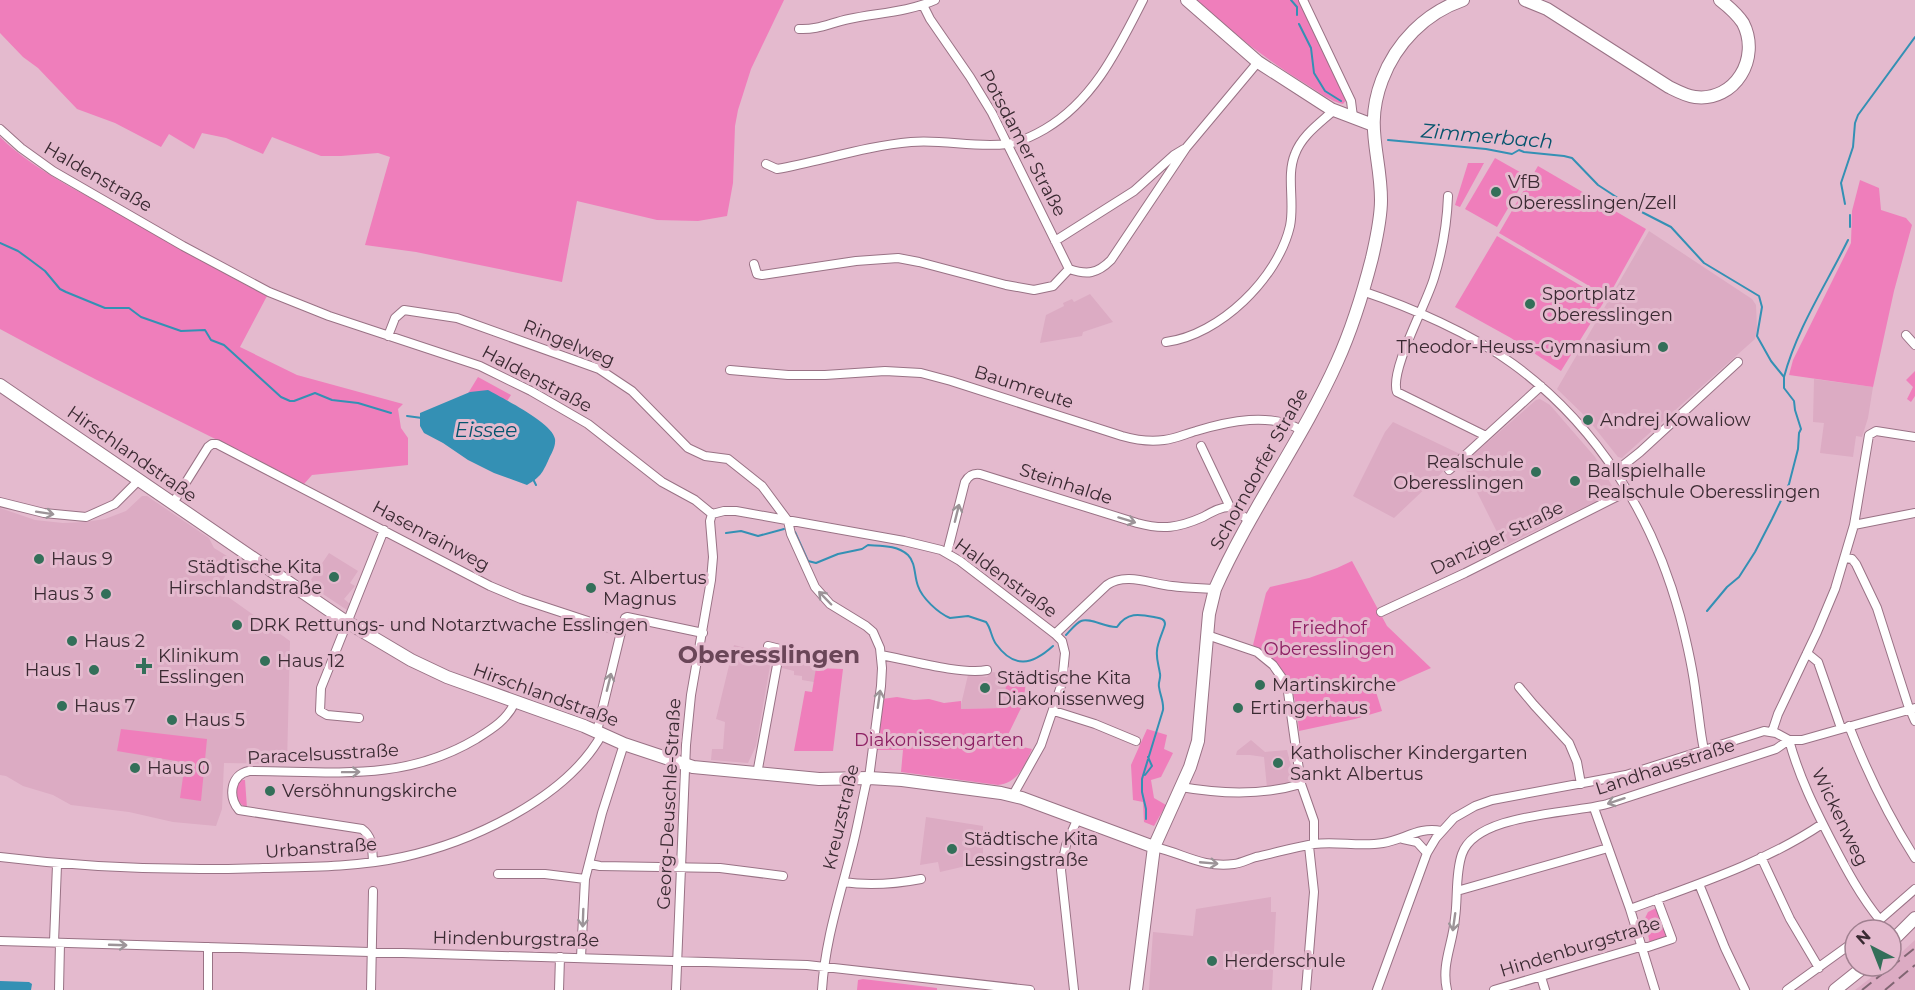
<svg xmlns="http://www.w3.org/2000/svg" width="1915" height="990" font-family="Montserrat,sans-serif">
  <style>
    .built { fill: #dcabc3 }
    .green { fill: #ef7ebb }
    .water { fill: #3490b4 }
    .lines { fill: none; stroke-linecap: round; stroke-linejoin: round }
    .stream { stroke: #3490b4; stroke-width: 2 }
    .street-casing { stroke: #997285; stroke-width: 10 }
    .secondary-casing { stroke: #997285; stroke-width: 14 }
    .street { stroke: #fff; stroke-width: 8 }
    .secondary { stroke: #fff; stroke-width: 12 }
    .rail { stroke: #806572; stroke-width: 2; stroke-dasharray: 12 6; stroke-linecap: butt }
    .oneway { stroke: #9c9498 }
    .poi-dot { fill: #336f59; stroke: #e4bace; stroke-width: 2 }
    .labels { text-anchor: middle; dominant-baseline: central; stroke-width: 6; stroke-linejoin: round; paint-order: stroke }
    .street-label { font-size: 18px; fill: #3a2a32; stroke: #e4bace }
    .poi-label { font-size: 18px; fill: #3a2a32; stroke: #e4bace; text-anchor: start }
    .park-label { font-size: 18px; fill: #8d2063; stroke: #e4bace }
    .water-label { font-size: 20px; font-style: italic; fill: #05546d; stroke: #e4bace }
    .district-label { font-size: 24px; font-weight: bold; fill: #6a4658; stroke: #e4bace }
  </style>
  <rect width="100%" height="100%" fill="#e4bace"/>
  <path class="built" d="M1649,231L1752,299L1756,305L1757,328L1755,339L1626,454L1622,458L1618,457L1586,417L1557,389Z
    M1090,294L1113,322L1083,332L1082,336L1040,343L1046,315L1064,306L1063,303L1072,299L1074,302Z
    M1814,379L1873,387L1868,418L1862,437L1856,436L1853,457L1820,453L1824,423L1813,422Z
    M1540,399L1550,405L1595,457L1614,489L1609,495L1504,546L1463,464L1449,466L1394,518L1353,496L1385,432L1393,422L1460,454H1474L1536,400Z
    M142,496H147L209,538L214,548L235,561L217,589L290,641L287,764L224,763L222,809L216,826L173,822L129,812L71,805L53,795L23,786L6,776L0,775V508L35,520L63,523L85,522L105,519L126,511Z
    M329,553L358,571L350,583L355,586L344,599L350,604L347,610L308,584Z
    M734,645L768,654L770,666L756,746L748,763L711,760L712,749H723L725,722L716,719Z
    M795,650L799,651L798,654L815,657L812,670L816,671L814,682L802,680V676L794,675V671L782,668L784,652L794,654Z
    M991,672L1009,674L1005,691L1008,703L1003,708L960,709L968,675L987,677Z
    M1251,740L1265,752L1287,750L1293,773L1291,779L1285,785L1267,788L1264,757L1250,755H1236L1237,751Z
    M926,817L983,826V859L966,866L940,872L938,862L920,865Z
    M1271,897V912H1276L1272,990H1149L1153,932L1193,936L1196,909Z
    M1915,940V990H1855L1886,966H1891V962Z"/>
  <path class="green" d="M0,0H784L751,69L738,110L735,126L733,183L727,216L698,221L657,220L577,201L562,282L416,252L365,245L390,157L378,153L341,156H321L272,137L263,154L226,138L202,133L194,149L169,134L161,147L115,123L77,109L38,68L23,57L0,33Z
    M1197,0H1301L1347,99L1343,104C1330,101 1320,93 1309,86C1268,61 1232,33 1197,0Z
    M0,137C39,175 92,197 139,224C182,249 223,274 267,296L240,347L297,375L403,404L398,409L401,428L408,438V465L312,475L304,484C203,431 100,384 0,329Z
    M1495,158L1527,176L1497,227L1465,209Z
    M1468,163H1484L1460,207L1455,205Z
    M1538,166L1646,229L1608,297L1499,233Z
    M1860,180L1879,188L1881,210L1906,218L1912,225L1894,291L1873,387L1789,375L1793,360L1851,243L1852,211Z
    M1497,236L1605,300L1561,371L1511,338L1455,307Z
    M1915,371V396L1911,402L1907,399L1913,387L1906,380Z
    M478,377L511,395L488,431L456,413Z
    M1352,561L1387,626L1431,668L1376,692L1382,711L1355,719L1299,731C1296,689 1289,669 1253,645L1266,593L1270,587L1309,578L1337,568Z
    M816,668L843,669L833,751H794L805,691L812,692Z
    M1009,672H1022L1027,675L1023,704L1004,743L1032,749C1025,765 1018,783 998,785L901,772L903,750H876L882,699L897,697L914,700L929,699L944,703L961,701V709L1003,708L1008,703L1005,691Z
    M121,729L207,739L201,801L180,798L184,770H181L182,762L117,751Z
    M1147,729L1167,735L1164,749L1173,753L1161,777L1151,780L1154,798L1166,805L1154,826L1144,822L1143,802L1133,800L1131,765Z
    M241,780H245L247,808C235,802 233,791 241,780Z
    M1658,907L1668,937L1650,945L1645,918L1648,912Z
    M863,979L937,988V990H857L858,980Z"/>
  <path class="water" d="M488,390C502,398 553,423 555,439C556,447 551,454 548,461C542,474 540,477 527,485L494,473L468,460L443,443L424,433L420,426V413L470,392Z
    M0,981L29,982L32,984L31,990H0Z"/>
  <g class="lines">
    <path class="stream" d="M1291,0L1297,7V15
      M1299,24L1311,48L1314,73L1325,91L1341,101
      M1388,140L1486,149L1512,154L1519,150L1524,152L1564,156L1572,158L1598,185L1630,206L1671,227L1704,263L1759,296L1762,307L1757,336L1771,361L1784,377V388L1794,401L1795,410L1801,429L1799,433L1798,449L1789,484L1772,519L1755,552L1739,577L1727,587L1707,611
      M1845,204L1841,183L1853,147L1855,123L1858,115L1915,37
      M1850,227V215
      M0,243L18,251L29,259L45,271L60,289L66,292L105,308H129L141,317L181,331L205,330L211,340L224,345L281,397L290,401H294L315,393L332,400L358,403L391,413
      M1784,377C1797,328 1826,285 1848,240
      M407,416L422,418
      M533,479L536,485
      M795,532L808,561L816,563L838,554L862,549L868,545C881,546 897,545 908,555C916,563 914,576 918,586C922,598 938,613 950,618L968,616L986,622C991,628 991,637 996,644C1014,669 1032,665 1053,646
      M726,533L741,531L758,536L784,529
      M1066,635C1070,631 1076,623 1081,621C1090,617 1106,628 1117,627C1127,612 1139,614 1154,617C1158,618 1165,618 1165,624C1165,627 1157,643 1157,651C1156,659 1159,666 1160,674C1161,678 1158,682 1159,687C1160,695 1164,702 1163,710L1142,779V792L1146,809V819
      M1145,775L1152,766L1148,757"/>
    <defs>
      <path id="street" d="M1303,0L1351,101L1353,117
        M923,5L930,19L970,77L992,113L1069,269
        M799,29C818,30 830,23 849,19C877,13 908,12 935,0
        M0,129L21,148L53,171L183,246L269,292L329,316L480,366L531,391L588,424L662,482L695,500L712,514
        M766,164L777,169C822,161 865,146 911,142C943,139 975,148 1007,144C1021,142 1033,136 1045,129C1094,100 1118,49 1143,0
        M1448,196C1447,224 1442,252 1434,278C1427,303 1389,371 1397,392L1486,436
        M1055,241L1134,191L1174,155L1184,149
        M754,264L757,274L762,275L856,261L898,258L919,262L1006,285L1034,290L1053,286L1069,269
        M1069,269C1087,275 1097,274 1111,260L1186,148L1258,62
        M1362,291C1410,307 1472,334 1513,364C1597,425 1653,516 1680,616C1687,643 1693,669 1696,696C1699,714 1700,732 1704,750
        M1906,335L1915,345
        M388,336L395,318L404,310L457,318L599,369L632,391L688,448L705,456L728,459L762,486L788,521L791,534L815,587L830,604L866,626L873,632L880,648L882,668L881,686L869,778L866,784C861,806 857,830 851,852C839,900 825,941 822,990
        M1166,342C1220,335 1278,278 1290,226C1295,202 1286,176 1295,154C1302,135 1320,123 1334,110
        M730,370L788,375H825L885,371L921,373L951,381L1122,436C1136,440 1150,442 1164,440C1175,439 1185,434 1196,431C1229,421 1270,412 1301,430
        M1201,446L1230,507L1250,521
        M1449,470L1541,386
        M1616,471L1640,452L1738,362
        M0,502L44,513L86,517L115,504L139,480
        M173,503L208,447L212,444H217L490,586L521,599L621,632L625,618L627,617L703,633
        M712,514L724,511H736L904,541L941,550L960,561L1055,634L1062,641L1065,653L1062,683L1041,745L1013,795
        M1854,525L1915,513
        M947,553L965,482C969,475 973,473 980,474L1137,523C1163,530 1178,528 1203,517C1212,512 1220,507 1230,507
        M1845,558L1852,559L1856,564L1877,608L1908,705L1915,721
        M1381,612L1465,573L1628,491
        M1055,634L1107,585C1126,572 1151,584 1172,586C1186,588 1201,588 1215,589
        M1207,635L1257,652L1273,665L1287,685L1301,784L1314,821V844
        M1807,653L1818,662L1841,728
        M881,655C908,660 962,675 987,670
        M1519,687L1534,705L1569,743L1577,762L1581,784
        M1054,711L1095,724L1136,741
        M359,718L327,715L320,711L321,688L384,530
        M1849,726C1867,772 1888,816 1915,858
        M597,731L621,632
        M1772,732L1778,714L1817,632L1835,589L1854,525L1869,435L1876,431L1915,437
        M757,774L780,649L768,646
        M1181,787C1221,794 1261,796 1301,784
        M1594,808L1630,909L1655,990
        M1403,839L1417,842L1427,853
        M1154,847C1183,853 1201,868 1234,864C1241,863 1249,859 1256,857C1275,853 1295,847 1314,844C1337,841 1360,847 1383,843C1403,840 1420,826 1441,831
        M0,857C88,868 175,871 263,868C309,867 358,867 403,857C472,842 567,798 602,734
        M1761,857L1790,919L1819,968
        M373,861C372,848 373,837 362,829L239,810C228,797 230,775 249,771C330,771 402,783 476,739C492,729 507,720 515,702
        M590,864L600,866L720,868L783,876
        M498,874H545L585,879
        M843,882C869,886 895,884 921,879
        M1699,884L1725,948L1745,990
        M1457,891L1608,848
        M1630,909C1695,885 1764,863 1822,824
        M1868,930L1915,889
        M0,941L807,965L1030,990
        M54,942L57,865
        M208,947V990
        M581,957L585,879L602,813L624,744
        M1541,977L1545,990
        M59,990L60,943
        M371,990L373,891
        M559,990L560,957
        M676,990L686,745L691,695L711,580L713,557L710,521L712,514
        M1074,990L1061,870L1066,845L1077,820
        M1306,990L1314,892L1309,846
        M1377,990L1427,853L1436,838L1454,818L1475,806L1492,800L1626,775L1764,731L1776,733L1789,740C1799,777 1815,809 1832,842C1846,869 1861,897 1880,920
        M1447,990C1441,964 1453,944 1455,918C1458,898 1455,874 1462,854C1476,813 1571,814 1607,804L1776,749L1789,740H1802L1915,708
        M1494,990L1640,947H1648L1672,939L1657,899
        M1787,990L1855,941"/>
      <path id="secondary" d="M1187,0L1258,62L1331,109L1373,125
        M1525,0L1547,9L1669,87C1677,91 1686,96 1695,97C1735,102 1761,58 1743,23C1737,14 1729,7 1720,0
        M0,385L342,619L411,660L447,677L584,726L624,744L693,767L819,779L869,778L902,780L1001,793L1022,798L1154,847
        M1891,942L1915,918
        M1136,990L1154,847L1190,767L1198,741L1209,614L1215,589C1250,510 1302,440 1337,362C1352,329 1363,293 1372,258C1376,240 1381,220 1381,200C1381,155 1364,127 1382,80C1396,43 1425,13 1463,0
        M1835,990L1865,966"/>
    </defs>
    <use href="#street" class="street-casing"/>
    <use href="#secondary" class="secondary-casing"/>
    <use href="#street" class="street"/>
    <use href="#secondary" class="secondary"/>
    <path class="rail" d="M1862,990L1915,948
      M1885,990L1915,965"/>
  </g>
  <defs><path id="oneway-shaft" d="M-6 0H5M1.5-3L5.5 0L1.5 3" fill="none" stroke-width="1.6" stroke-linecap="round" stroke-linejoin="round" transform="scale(1.5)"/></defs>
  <g class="oneway">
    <use href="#oneway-shaft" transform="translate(45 513) rotate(9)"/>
    <use href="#oneway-shaft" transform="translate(957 513) rotate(-76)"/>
    <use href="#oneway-shaft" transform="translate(1127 520) rotate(17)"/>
    <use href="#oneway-shaft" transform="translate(825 598) rotate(-134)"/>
    <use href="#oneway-shaft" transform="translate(609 682) rotate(-76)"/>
    <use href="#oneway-shaft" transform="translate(879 699) rotate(-82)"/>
    <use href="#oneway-shaft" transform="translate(351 772) rotate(-1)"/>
    <use href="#oneway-shaft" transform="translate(1616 801) rotate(162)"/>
    <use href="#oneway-shaft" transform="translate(1209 863) rotate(5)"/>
    <use href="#oneway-shaft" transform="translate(583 918) rotate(92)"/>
    <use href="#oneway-shaft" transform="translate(1454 922) rotate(98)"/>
    <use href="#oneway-shaft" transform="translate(118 945) rotate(2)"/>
  </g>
  <g class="poi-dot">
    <circle cx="1496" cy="192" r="6"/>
    <circle cx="1530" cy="304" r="6"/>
    <circle cx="1663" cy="347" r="6"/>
    <circle cx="1588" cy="420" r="6"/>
    <circle cx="1536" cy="472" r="6"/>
    <circle cx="1575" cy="481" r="6"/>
    <circle cx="39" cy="559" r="6"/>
    <circle cx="334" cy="577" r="6"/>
    <circle cx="591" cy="588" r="6"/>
    <circle cx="106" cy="594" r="6"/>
    <circle cx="237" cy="625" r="6"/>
    <circle cx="72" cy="641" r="6"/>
    <circle cx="265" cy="661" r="6"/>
    <path d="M141 657h6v6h6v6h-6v6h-6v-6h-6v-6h6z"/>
    <circle cx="94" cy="670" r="6"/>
    <circle cx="1260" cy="685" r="6"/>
    <circle cx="985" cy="688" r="6"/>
    <circle cx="62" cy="706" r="6"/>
    <circle cx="1238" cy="708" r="6"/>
    <circle cx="172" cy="720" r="6"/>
    <circle cx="1278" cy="763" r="6"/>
    <circle cx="135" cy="768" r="6"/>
    <circle cx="270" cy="791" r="6"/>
    <circle cx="952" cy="849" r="6"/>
    <circle cx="1212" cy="961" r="6"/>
  </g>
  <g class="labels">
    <g class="street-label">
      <text transform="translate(1023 143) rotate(62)">Potsdamer Straße</text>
      <text transform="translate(98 177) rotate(30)">Haldenstraße</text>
      <text transform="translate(569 343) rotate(22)">Ringelweg</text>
      <text transform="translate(537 379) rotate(28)">Haldenstraße</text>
      <text transform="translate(1024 387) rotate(18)">Baumreute</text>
      <text transform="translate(132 454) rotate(35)">Hirschlandstraße</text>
      <text transform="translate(1259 469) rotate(-61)">Schorndorfer Straße</text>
      <text transform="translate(1066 484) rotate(18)">Steinhalde</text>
      <text transform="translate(431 536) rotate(28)">Hasenrainweg</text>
      <text transform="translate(1497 538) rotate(-26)">Danziger Straße</text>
      <text transform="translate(1006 578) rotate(36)">Haldenstraße</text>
      <text transform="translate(546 695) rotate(20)">Hirschlandstraße</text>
      <text transform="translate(323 754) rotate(-3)">Paracelsusstraße</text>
      <text transform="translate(1665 767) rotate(-18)">Landhausstraße</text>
      <text transform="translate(669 804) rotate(-87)">Georg-Deuschle-Straße</text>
      <text transform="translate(841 817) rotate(-77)">Kreuzstraße</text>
      <text transform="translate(1840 817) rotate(64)">Wickenweg</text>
      <text transform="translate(321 848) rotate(-4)">Urbanstraße</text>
      <text transform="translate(516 939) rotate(1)">Hindenburgstraße</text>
      <text transform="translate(1580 947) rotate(-17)">Hindenburgstraße</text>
    </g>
    <g class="poi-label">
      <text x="1508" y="182">VfB<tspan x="1508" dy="21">Oberesslingen/Zell</tspan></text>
      <text x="1542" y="294">Sportplatz<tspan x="1542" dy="21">Oberesslingen</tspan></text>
      <text x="1651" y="347" text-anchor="end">Theodor-Heuss-Gymnasium</text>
      <text x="1600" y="420">Andrej Kowaliow</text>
      <text x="1524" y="462" text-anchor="end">Realschule<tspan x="1524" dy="21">Oberesslingen</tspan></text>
      <text x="1587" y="471">Ballspielhalle<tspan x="1587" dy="21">Realschule Oberesslingen</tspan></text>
      <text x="51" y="559">Haus 9</text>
      <text x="322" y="567" text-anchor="end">Städtische Kita<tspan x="322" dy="21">Hirschlandstraße</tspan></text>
      <text x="603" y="578">St. Albertus<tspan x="603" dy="21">Magnus</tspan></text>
      <text x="94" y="594" text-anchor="end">Haus 3</text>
      <text x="249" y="625">DRK Rettungs- und Notarztwache Esslingen</text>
      <text x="84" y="641">Haus 2</text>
      <text x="158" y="656">Klinikum<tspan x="158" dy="21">Esslingen</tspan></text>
      <text x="277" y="661">Haus 12</text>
      <text x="82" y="670" text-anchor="end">Haus 1</text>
      <text x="997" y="678">Städtische Kita<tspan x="997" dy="21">Diakonissenweg</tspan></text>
      <text x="1272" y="685">Martinskirche</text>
      <text x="74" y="706">Haus 7</text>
      <text x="1250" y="708">Ertingerhaus</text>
      <text x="184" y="720">Haus 5</text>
      <text x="1290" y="753">Katholischer Kindergarten<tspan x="1290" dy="21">Sankt Albertus</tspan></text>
      <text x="147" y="768">Haus 0</text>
      <text x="282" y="791">Versöhnungskirche</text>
      <text x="964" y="839">Städtische Kita<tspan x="964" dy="21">Lessingstraße</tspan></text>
      <text x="1224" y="961">Herderschule</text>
    </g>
    <g class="park-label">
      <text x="1329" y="628">Friedhof<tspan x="1329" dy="21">Oberesslingen</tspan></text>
      <text x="939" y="740">Diakonissengarten</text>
    </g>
    <g class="water-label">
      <text transform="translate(1487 136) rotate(5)">Zimmerbach</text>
      <text x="486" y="430">Eissee</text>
    </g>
    <g class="district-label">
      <text x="769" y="654">Oberesslingen</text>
    </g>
  </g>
  <g transform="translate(1873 948) rotate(318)"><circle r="28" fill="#e4bace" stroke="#a08090" stroke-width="1.5"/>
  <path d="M0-4.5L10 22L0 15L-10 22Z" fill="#336f59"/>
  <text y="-9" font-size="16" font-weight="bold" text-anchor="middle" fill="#3a2a32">N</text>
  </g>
</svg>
